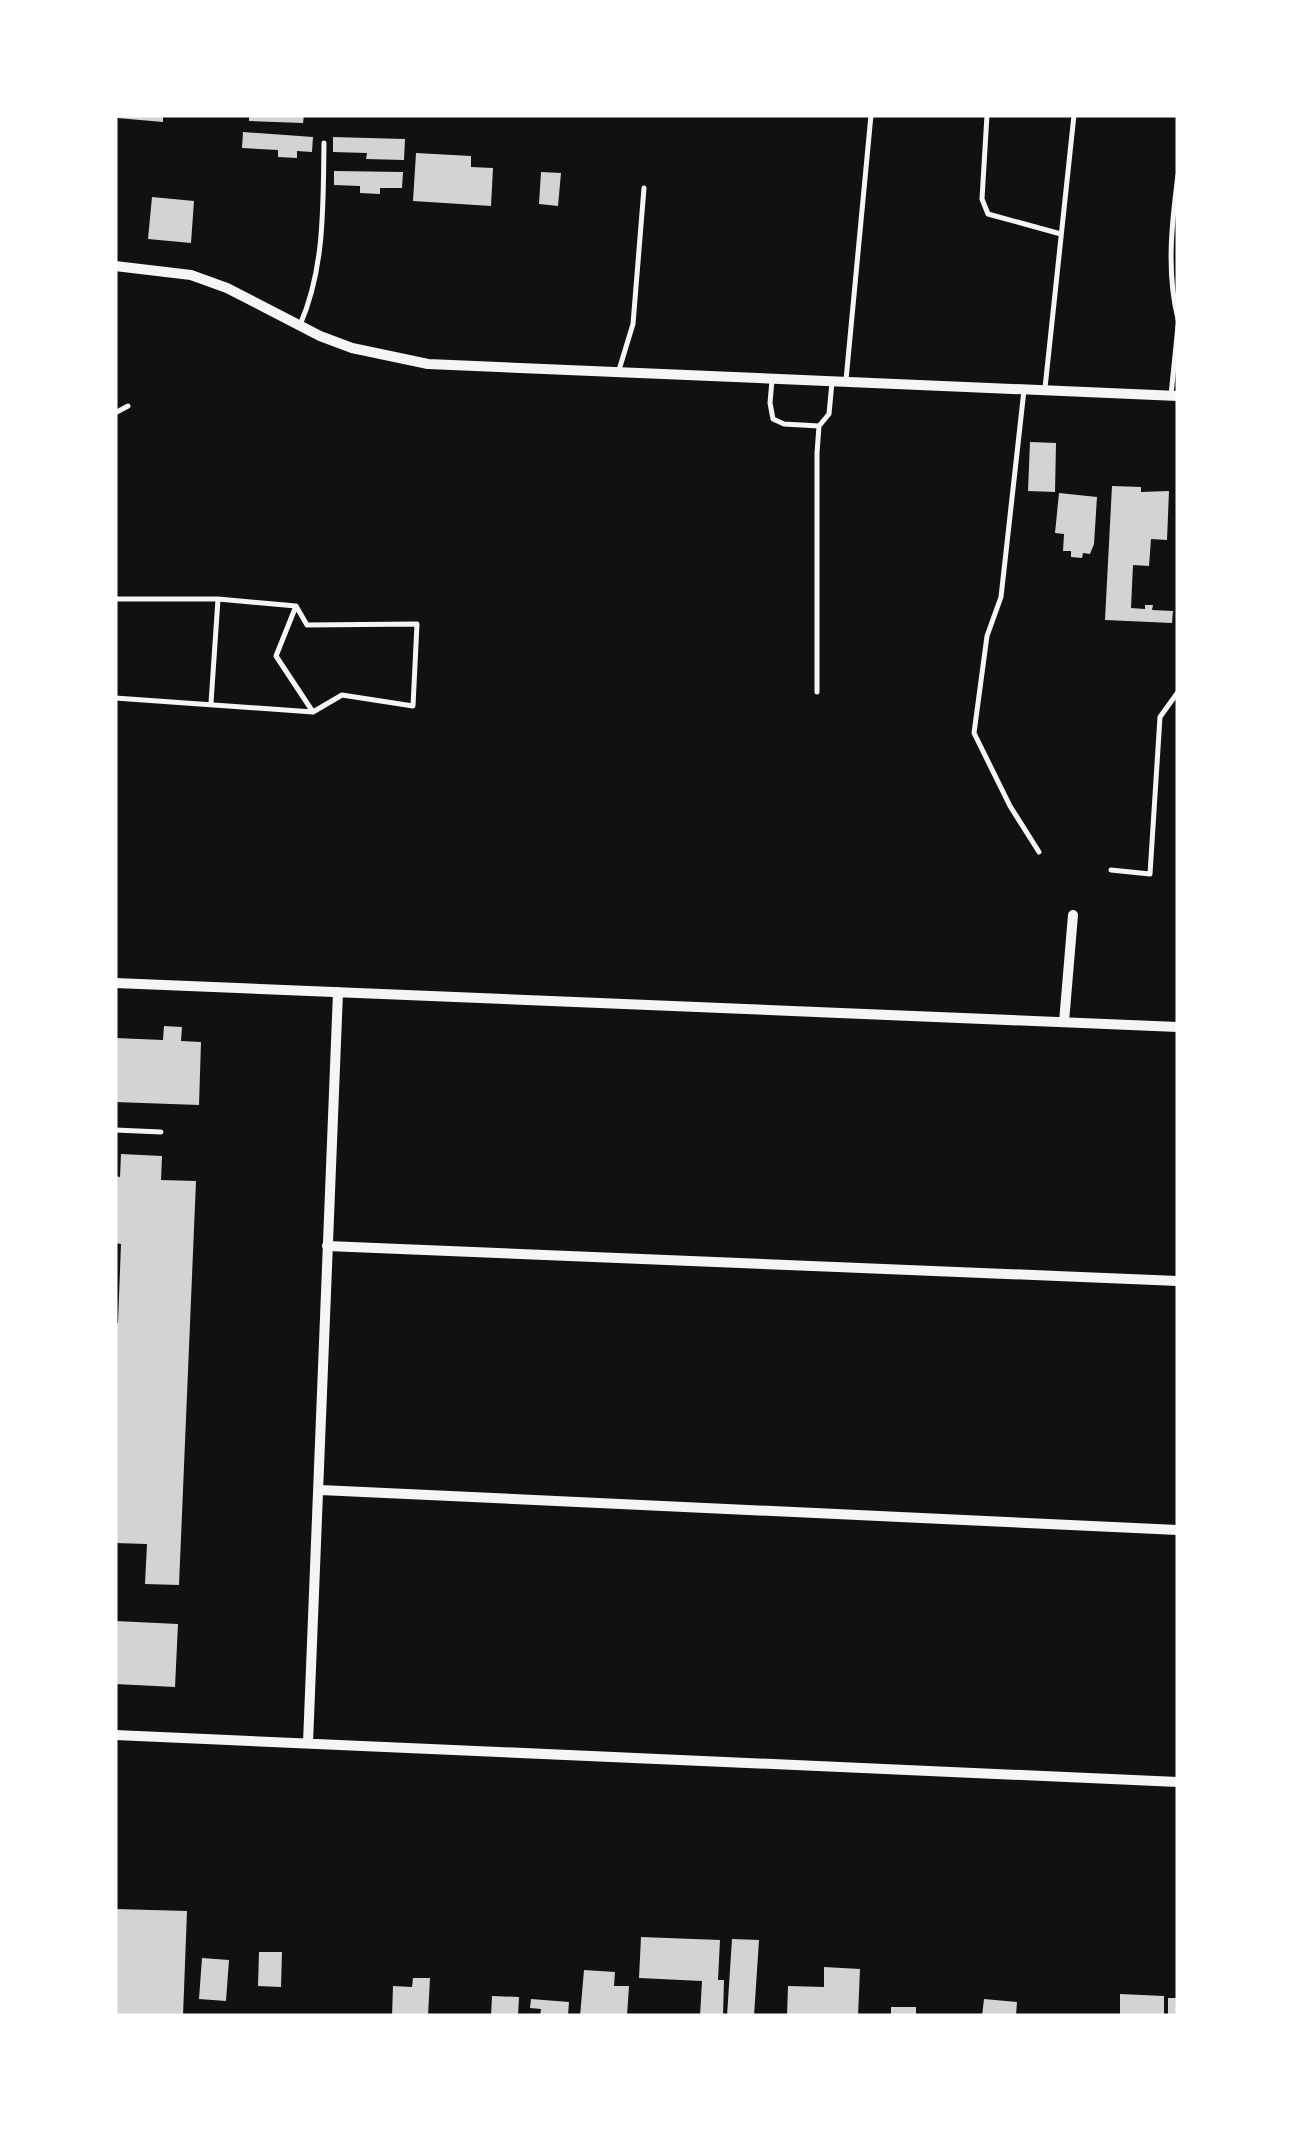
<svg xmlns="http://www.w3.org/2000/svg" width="1293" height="2131" font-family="Barlow,sans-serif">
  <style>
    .building { fill: #d3d3d3 }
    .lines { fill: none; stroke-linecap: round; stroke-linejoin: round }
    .service { stroke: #f5f5f5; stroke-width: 5 }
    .minor { stroke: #f5f5f5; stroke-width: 10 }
  </style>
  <rect width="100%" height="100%" fill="#111"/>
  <path class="building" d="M117,115H163V122L117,118Z
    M249,115H304L303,123L249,121Z
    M243,132L313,137L312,152L297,151V158L278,157V150L242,148Z
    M333,137L405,139L404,160L366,159L367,153L333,152Z
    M416,153L471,156V167L493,168L491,206L413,201Z
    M334,171L403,172L402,188H380V194L360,193V186L334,185Z
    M541,172L561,173L558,206L539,204Z
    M152,197L194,201L191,243L148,239Z
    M1030,442L1056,443L1055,492L1028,491Z
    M1112,486L1141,487V492L1169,491L1167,540L1151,539L1149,566L1133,565L1131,608L1145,609V605H1153L1152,610L1173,611L1172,623L1105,620Z
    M1059,493L1097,497L1094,544L1090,554L1083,553L1082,558L1071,557V551H1063L1064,534L1055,533Z
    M164,1026L182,1027L181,1041L201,1042L199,1105L115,1102V1038L163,1040Z
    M121,1154L162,1156L161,1180L196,1181L179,1585L145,1584L147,1544L115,1543V1323H118L121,1244L115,1243V1176L120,1177Z
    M115,1621L178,1624L175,1687L115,1684Z
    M115,1909L187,1911L183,2016L115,2015Z
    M641,1937L720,1940L718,1980H724L723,2016H700L702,1981L639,1978Z
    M732,1939L759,1940L754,2016H727Z
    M259,1952H282L281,1987L258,1986Z
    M202,1958L229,1960L226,2001L199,1999Z
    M824,1967L860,1969L858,2016H787L788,1986L824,1987Z
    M584,1970L615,1972L614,1986H629L627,2016H580Z
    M413,1978H430L428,2016H392L393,1986L412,1987Z
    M1120,1994L1164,1996V2016H1120Z
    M492,1996L519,1997L518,2016H491Z
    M1168,1998H1178V2016H1168Z
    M531,1999L569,2002L568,2016H540L541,2009L530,2008Z
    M984,1999L1017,2002L1016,2016H982Z
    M891,2007H916V2016H891Z"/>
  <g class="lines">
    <path class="service" d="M987,115L982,199L988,214L1061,234
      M1178,175C1172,221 1166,272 1178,319
      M300,325C325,268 323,205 324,143
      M619,370L633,324L644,188
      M772,380L770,403L773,419L784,424L819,426
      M846,380L871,115
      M1045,388L1074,115
      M1024,390L1001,597L987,636L974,733L1010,806L1039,852
      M1171,395L1178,326
      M115,413L128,406
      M115,599H218L296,606L307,625L417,624L413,706L342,695L313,712L115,698
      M296,606L276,656L313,712
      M817,692V453L819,426L829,414L832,382
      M211,703L218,599
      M1111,870L1150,874L1160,717L1178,692
      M115,1130L161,1132"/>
    <path class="minor" d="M115,266L191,275L227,288L320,336L352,348L428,364L1178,396
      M115,983L1178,1027
      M1064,1022L1073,915
      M327,1246L1178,1281
      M320,1490L1178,1530
      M115,1735L1178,1782
      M308,1743L338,992"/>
  </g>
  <rect width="1293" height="2131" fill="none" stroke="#ffffff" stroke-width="235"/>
</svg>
